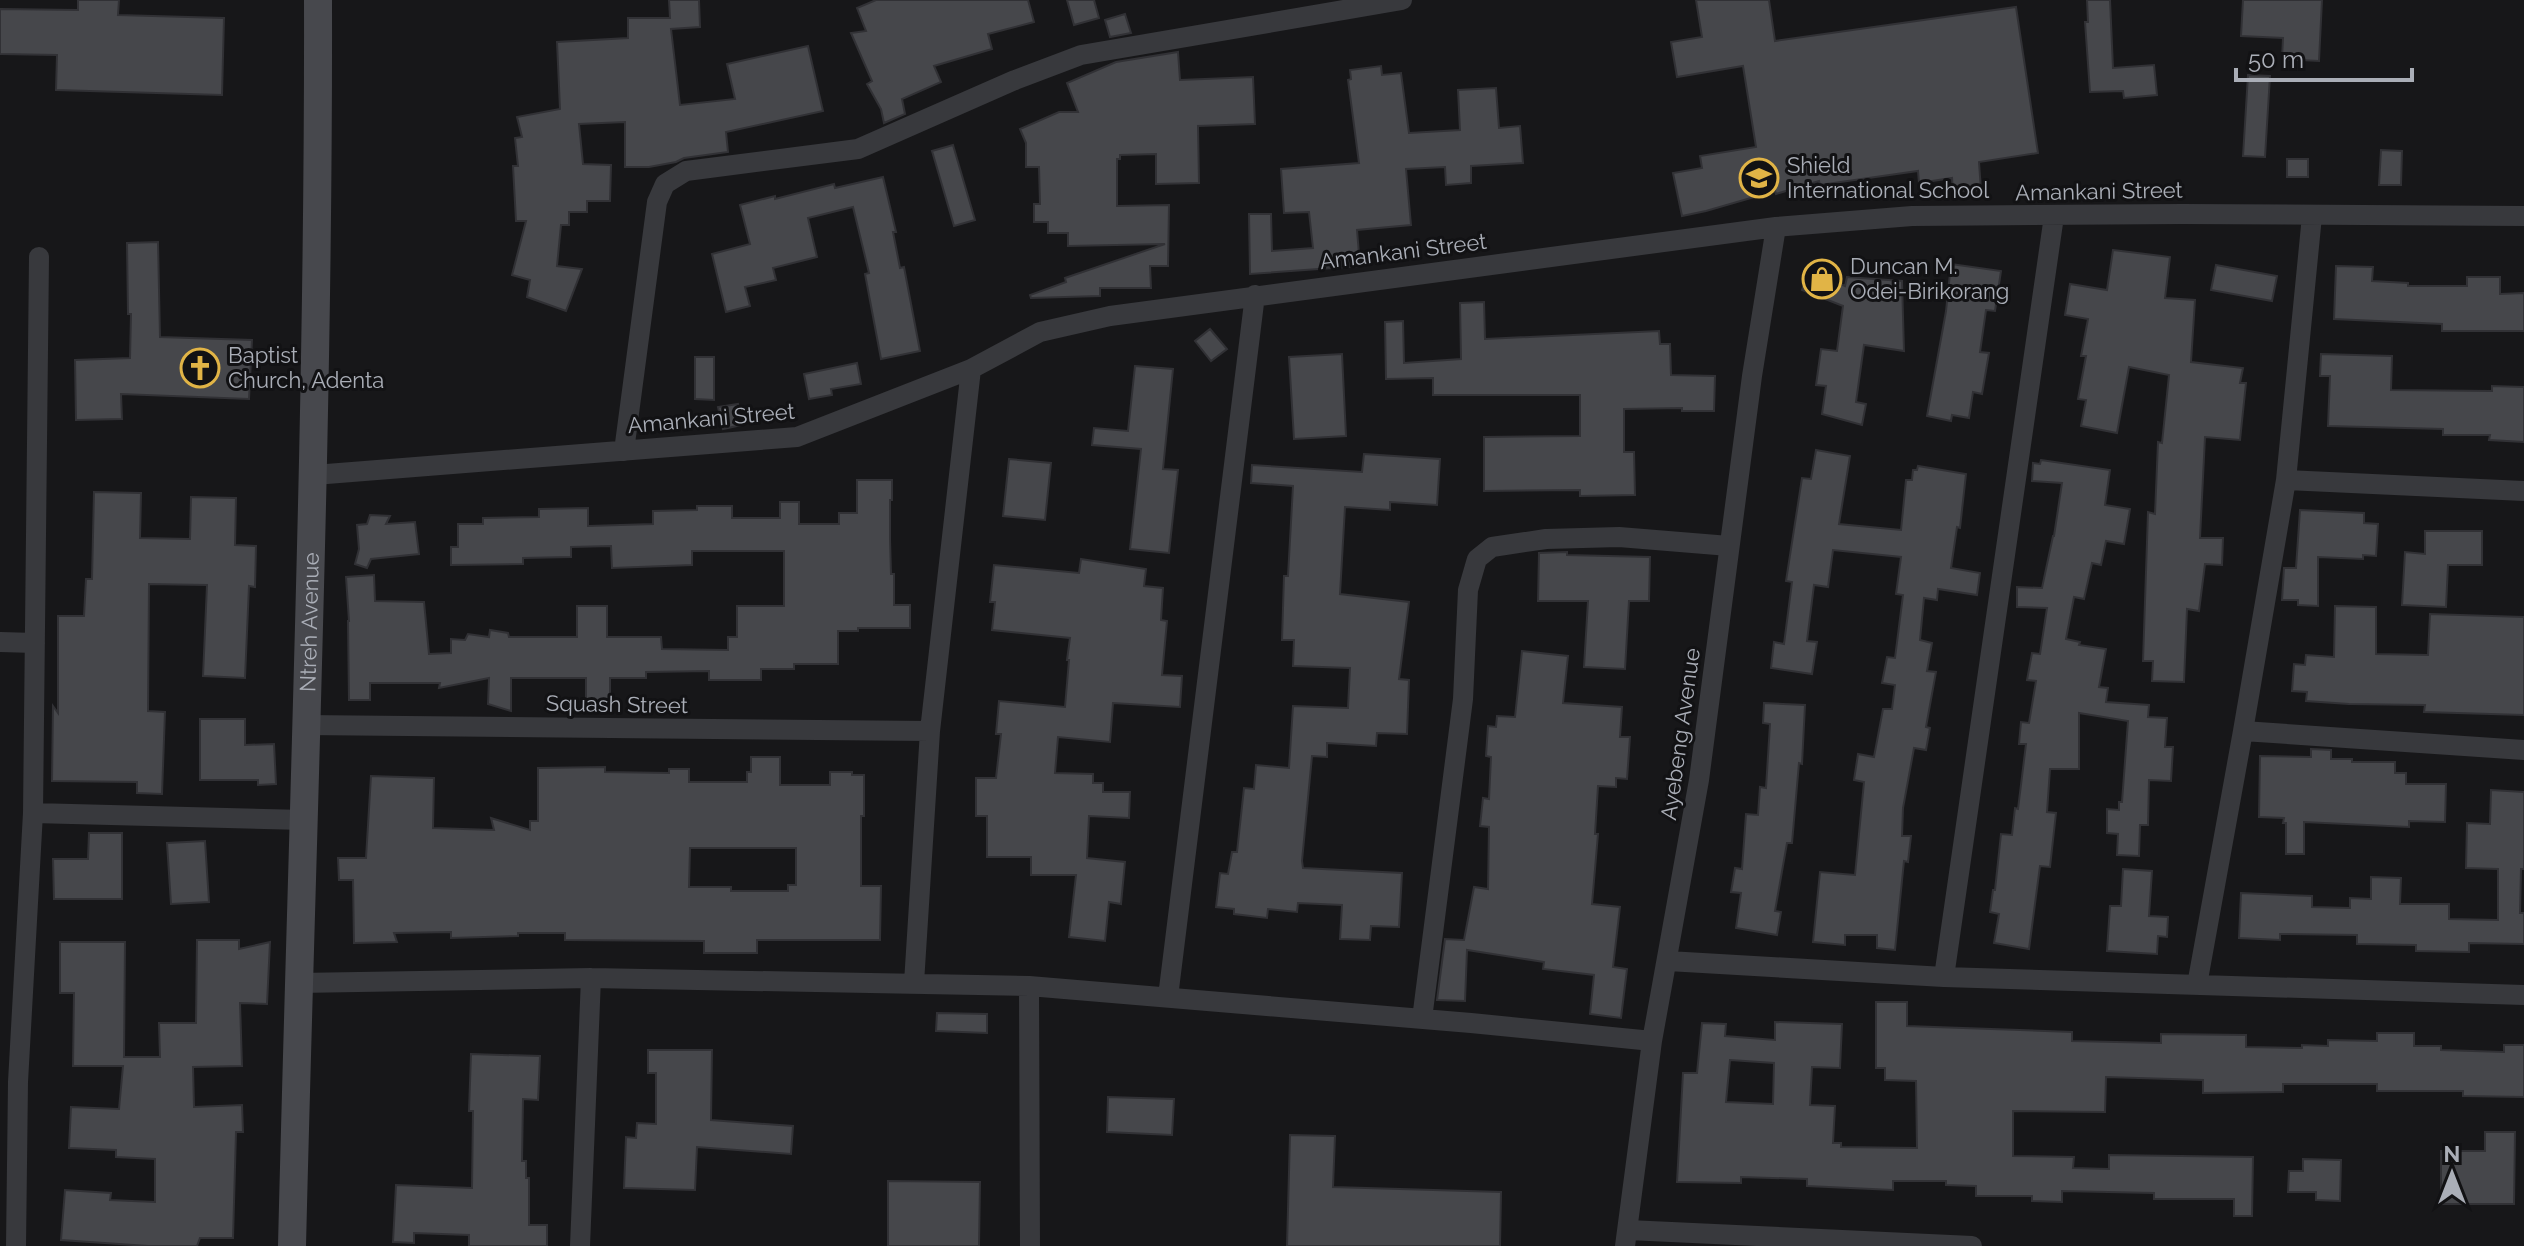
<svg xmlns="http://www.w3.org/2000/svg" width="2524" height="1246" font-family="Raleway,sans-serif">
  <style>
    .building { fill: #46474b; stroke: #313135; stroke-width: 2; fill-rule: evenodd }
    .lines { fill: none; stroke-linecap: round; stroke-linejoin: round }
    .street { stroke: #38393d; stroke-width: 20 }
    .secondary { stroke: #47484d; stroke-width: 28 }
    .labels { text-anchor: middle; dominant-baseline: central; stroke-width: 6; stroke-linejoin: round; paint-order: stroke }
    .poi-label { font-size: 22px; fill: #aaaeb7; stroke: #121214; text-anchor: start }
    .street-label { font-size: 22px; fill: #aaaeb7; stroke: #121214 }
  </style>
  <rect width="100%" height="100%" fill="#171719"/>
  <path class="building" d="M78,0H119L118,15L224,18L222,95L56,90L57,55L0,54V9L78,10Z
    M669,0H699L700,27L671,29L680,105L735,99L727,64L808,46L823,111L726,132L728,152L684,158L676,162L649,167H625V122L579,124L583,164L611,165L610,201H587V212H569V225H561L557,266L582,269L566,311L527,297L530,280L512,275L526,221H516L513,166H518L515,138L522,137L517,117L560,109L557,42L628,38V18H670Z
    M876,0H1028L1034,22L988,34L992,49L934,66L941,82L902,99L905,114L884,123L881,109L867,84L872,81L851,33L866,31L857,8Z
    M1067,0H1094L1099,18L1074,25Z
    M1696,0H1769L1775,41L2016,7L2038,153L1979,162L1981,190L1953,191L1952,178L1919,183L1918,171L1820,185L1819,181L1776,194L1775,191L1706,211L1682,216L1673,173L1702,168L1700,156L1756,147L1743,66L1677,77L1671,42L1702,37Z
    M2087,0H2110L2113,68L2154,65L2157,95L2124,98L2123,91L2090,92L2085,22H2088Z
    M2243,0H2322L2319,61L2282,59L2283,38L2241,36Z
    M1125,14L1131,33L1110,37L1105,20Z
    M1178,52L1180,80L1253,77L1255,124L1198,126L1199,183L1156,184V154L1120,155V159H1117V206L1169,205L1168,266H1150L1151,288H1100V296L1031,298L1030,295L1066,282L1065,278L1165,244L1068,246V233H1048V222H1034V204H1040L1039,167H1026V143L1020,129L1059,112H1078L1067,83L1116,62Z
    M1381,66L1382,75L1401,73L1409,133L1460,130L1458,90L1496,88L1499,128L1520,126L1523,163L1471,166V183L1446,185L1445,167L1406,169L1411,225L1357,230L1360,266L1250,274L1249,214H1271L1272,251L1313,248L1309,212L1284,213L1281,169L1359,163L1348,80L1351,79L1350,70Z
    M2248,75L2270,76L2265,157L2243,156Z
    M953,145L975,220L954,226L932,151Z
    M2381,150L2402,151L2401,185H2379Z
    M2287,159H2308V177H2287Z
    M883,177L896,232H893L900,268L904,267L920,351L881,359L865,274L869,273L853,207L808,218L817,257L773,268L776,280L745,287L750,306L726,312L712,254L750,244L740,205L775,196V199L834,184L835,188Z
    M158,242L160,337L252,340L249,399L121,394L122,419L76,420L75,360L130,358L131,314H128L127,243Z
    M2113,250L2170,257L2165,298L2195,300L2191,362L2243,368L2240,383H2246L2240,440L2205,437L2200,538H2223L2222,565L2205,564L2199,611L2187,609L2184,682L2152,681L2153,661H2143L2148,512L2155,514L2158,442L2162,443L2169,375L2129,367L2117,433L2081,426L2086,400L2078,399L2086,356H2081L2088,319L2065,315L2070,284L2107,290Z
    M1951,264L2001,271L1995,311L1986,310L1980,352L1989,353L1982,394L1973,392L1969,418L1952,415L1951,421L1927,416L1946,311Z
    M2216,265L2277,276L2272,301L2211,290Z
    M2336,266L2373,267L2372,281L2408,283V286H2467V277H2500V294L2524,293V331H2442V324L2334,319Z
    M1810,271L1845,286L1847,277L1902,281L1904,351L1864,345L1856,402L1866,404L1862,425L1822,414L1826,386L1816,385L1821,349L1837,351L1843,306L1802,290Z
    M1484,302L1485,339L1659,331L1660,344H1670L1671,375L1715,376L1714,411H1682V408L1624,409V452H1634L1635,495L1580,496V490L1484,491V437L1580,436V395H1433V378L1386,379L1385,322L1403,321L1404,363L1461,359L1460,303Z
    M1210,329L1227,349L1211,361L1195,341Z
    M1342,354L1346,436L1294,439L1289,357Z
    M2321,354L2392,356L2391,390L2492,391V386L2524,387V442L2489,440L2490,435H2443V429L2328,426L2330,376H2320Z
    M695,357H714V400L695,399Z
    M857,363L861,384L831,389L832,395L809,399L804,374Z
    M1135,366L1173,369L1163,469L1178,470L1169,553L1130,549L1141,449L1092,445L1094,428L1128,431Z
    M738,404L742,425L723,429L718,407Z
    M1816,450L1850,456L1839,524L1901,530L1906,480H1912L1913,470H1917L1918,466L1966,474L1960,528L1957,527L1951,568L1980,573L1977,595L1938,589L1937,600L1924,598L1920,640L1932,643L1927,671L1936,672L1926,727L1930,728L1926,750L1914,748L1903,808L1902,836H1911L1908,862L1904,861L1895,950L1877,948V935H1845V945L1813,942L1820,872L1855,875L1864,782L1854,780L1858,754L1874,757L1883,709H1892L1895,685L1882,683L1887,657L1895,658L1903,595L1896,594L1901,557L1833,550L1828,587L1814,585L1807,641L1817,642L1812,674L1771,668L1774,642L1784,644L1792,582L1786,581L1802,478L1811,479Z
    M1364,454L1440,459L1437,505L1390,502V510L1345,507L1340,594L1409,602L1399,679L1409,680L1407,734L1377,733L1376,746L1327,743V757L1312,756L1302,861L1303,868L1402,873L1399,927L1371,926L1370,940L1340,939L1342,905L1298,903L1297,912L1268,909L1267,918L1234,914V909L1216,907L1220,873L1228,874L1232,852H1237L1244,788L1254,789L1256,765L1289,768L1293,706L1348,708L1350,668L1293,666L1294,640H1282L1284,576H1288L1293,486L1251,483L1252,465L1362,472Z
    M1009,459L1051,463L1045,520L1003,516Z
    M2041,460L2110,470L2105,505L2130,509L2124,544L2106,541L2101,565L2092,563L2084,599L2074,597L2066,639L2080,642L2079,645L2106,649L2099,687L2108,688L2106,702L2149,705L2148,717L2167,718L2165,747H2173L2171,781L2149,780L2148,825H2140L2139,856L2117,855L2118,834L2107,833V809L2119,810V802H2122L2128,721L2079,713V769H2050L2047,812L2056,813L2050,867L2040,866L2029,949L1994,943L1999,914L1990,912L1993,890H1995L2001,834L2012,835L2015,808L2018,809L2026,744H2019L2021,722L2029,723L2036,681L2027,680L2032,653L2040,654L2047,608L2017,607V587L2042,588L2053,536H2054L2062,483L2032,481L2033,463L2040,464Z
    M857,480H892V500H890V539L891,574H894V605H910V628H858V631H838V664H794V669H761V680H709V671L646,672V678H610V707H586V678H511V711L488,704L489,678L439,688L440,683H370V700H349L348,621H349L346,577L374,575L375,601L424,602L429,654L451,653V639L465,640L468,634L489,637L490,630L508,633L509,637H577V606H607V637H661L662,649L728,650V637H737V606H784V551H692V565L612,568L611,546L571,547V557L523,558V564L451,565V547H458V524H483V518L539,517V509L588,508V526L653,524V511L697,510V506H732V518H780V502H799V524H839V513H857Z
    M94,492L141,493L140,538L190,539L191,497L236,498L235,545L256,546L255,587L249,586L245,678L203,676L207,585L149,584L148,711L165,712L162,794L137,793V782L52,781L53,706L58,713V616H84L86,579H92Z
    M2300,510L2364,513V523L2378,524L2376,556L2363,555V559L2318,557V606L2298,605V600H2282L2284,568H2296Z
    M370,515L390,516L386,524L415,522L419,554L371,559L367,568L355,564L359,549L357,525L367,524Z
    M2425,531H2482V565H2448L2446,607L2402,605L2405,552L2425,554Z
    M1567,552V555L1650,557L1649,601H1629L1625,669L1584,667L1588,601H1538L1539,553Z
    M1081,559L1146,569L1144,586L1163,588L1161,620L1167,621L1162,675L1182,676L1180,707L1113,703L1110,742L1058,737L1055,773L1093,774V783H1103V792H1130L1129,818L1089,816L1087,858L1125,862L1121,904L1109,902L1105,941L1069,937L1076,875H1031V857H987V816H976V778H996L1001,734H996L999,701L1065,707L1069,660H1067L1070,638L992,630L995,602H990L994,565L1079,573Z
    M2335,606L2376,607V654L2428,655L2430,614L2524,617V715L2424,712L2425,705L2349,704L2306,701L2307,692L2292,691L2294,664L2305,665L2306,655L2334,657Z
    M1522,651L1568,656L1563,703L1622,707L1620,737H1630L1627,779L1616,778V787L1598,786L1595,834H1598L1592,904L1620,907L1613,967L1627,969L1621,1018L1590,1014L1594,975L1543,969L1544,962L1467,950L1465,1001L1437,1000L1445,939L1464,940L1474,887L1488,889L1489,827L1480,826L1483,798L1489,799L1491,757L1486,756L1488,726L1496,727L1497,716L1515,717Z
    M1764,703L1805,705L1802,764L1799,763L1792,843H1787L1775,911L1781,912L1777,935L1736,928L1741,893L1731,892L1735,868L1742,869L1746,814L1758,815L1760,787L1766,788L1770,724L1763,723Z
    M200,719H245V745L274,744L276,784L258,785V780H200Z
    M2311,749L2331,750V759H2352V762H2395V773H2406V784H2446L2445,822L2409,821V827L2304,822V854H2286V823H2283L2284,818L2259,817L2260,756L2311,757Z
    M751,757H780V785H830V772H852V775H864V816H861V886H881L880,940H757V953H704V941L565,940V933H518V936L451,938V932L394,933L397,942L354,943L353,880H339L338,858H366L371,776L434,778L433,828L494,830L491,818L530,830V821H538V768L605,767V772L669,773V769H689V782H747V772H751ZM690,848H796V885H788V891H731V887H689Z
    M2491,790L2524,792V869H2521L2520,913H2524V944L2469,943V952L2416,951V945L2357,944V935L2280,934V940L2239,938L2241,893L2312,896V907L2350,908V898L2371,899V877L2401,878L2400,904H2449V919L2498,920V869L2466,868L2467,823L2490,824Z
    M89,833H122V899H54L53,859H88Z
    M205,841L209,902L171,904L167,843Z
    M2123,869L2152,871L2149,916L2168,917L2167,937L2158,936L2157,954L2107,951L2110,906H2121Z
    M197,940H239V949L270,942L267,1004L240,1003L242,1066L193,1067L194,1107L242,1105L243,1132H236L233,1238H200L197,1246H148L61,1240L65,1190L111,1193L110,1200L155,1202V1159L116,1157V1150L69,1148L71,1107L119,1109L123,1066H73L74,993H60V942H125L124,1057H160L159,1023H196Z
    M1876,1002H1907V1026L2072,1032V1041L2161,1043V1034L2246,1035V1047L2302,1048V1045L2328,1046V1040L2377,1041V1033H2414V1046H2441V1050L2504,1052V1045H2524V1097L2463,1096V1091H2377V1084H2283V1092L2203,1093V1080L2106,1077L2105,1112L2013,1111V1156L2074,1157L2073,1168L2109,1169V1155L2253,1157L2252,1216H2234V1199H2154V1193L2062,1191V1202L2032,1201V1196H1976V1186L1946,1185V1181H1893V1190L1807,1186V1179L1741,1177V1183L1677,1182L1683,1073H1697L1702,1023L1726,1024L1725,1036L1775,1040V1022L1842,1024L1840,1068L1812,1067L1810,1105L1835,1106L1833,1143H1841V1147L1917,1148L1916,1081L1885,1080V1068H1876ZM1730,1060L1774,1063L1773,1104L1726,1102Z
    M937,1013L987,1014V1033L936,1031Z
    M648,1050H712L711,1120L793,1126L791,1154L697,1147L695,1190L624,1188L626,1137L636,1138L637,1123L656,1124V1073H648Z
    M471,1054L540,1056L538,1100L523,1099L522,1161H526V1178H529V1225H547V1246H469V1235L414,1233V1243L393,1242L396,1185L472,1188L473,1111H469Z
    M1108,1097L1174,1099L1172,1135L1107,1132Z
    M2485,1132H2515L2514,1204H2441V1151H2485Z
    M1290,1135L1335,1136L1333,1187L1501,1192L1500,1246H1287Z
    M2303,1159L2341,1160L2340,1201L2316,1200V1192H2288L2289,1171H2303Z
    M888,1181L980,1182L979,1246H888Z"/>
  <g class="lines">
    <path class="street" d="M624,451L657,202L665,184L686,171L858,149L1015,80L1081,55L1402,0
      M314,475L797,437L971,369L1040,332L1110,316L1776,227L1912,216L2182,214L2524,216
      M2286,480L2524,491
      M0,642L35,643
      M304,725L930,731
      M2243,731L2524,750
      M33,813L304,820
      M1668,961L1944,977L2524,995
      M1944,977L2054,216
      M298,983L591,978L1029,986L1471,1023L1652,1041
      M914,983L930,731L971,369
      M2197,985L2243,731L2286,480L2312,216
      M1029,986L1030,1246
      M1168,997L1255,295
      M1422,1019L1463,699L1468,590L1477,559L1492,547L1546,539L1619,537L1729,546
      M1628,1230L1972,1246
      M16,1246L18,1082L33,813L39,257
      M580,1246L591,978
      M1625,1246L1652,1041L1699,780L1752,376L1776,227"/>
    <path class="secondary" id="s1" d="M292,1246C302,831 319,416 318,0"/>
  </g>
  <defs>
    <symbol id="school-ring" viewBox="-11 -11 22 22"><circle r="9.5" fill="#121214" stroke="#e1b446" stroke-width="1.5"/><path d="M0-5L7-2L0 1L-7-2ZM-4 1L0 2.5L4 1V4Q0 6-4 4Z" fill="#e1b446"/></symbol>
    <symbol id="shop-ring" viewBox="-11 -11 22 22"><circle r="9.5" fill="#121214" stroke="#e1b446" stroke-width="1.5"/><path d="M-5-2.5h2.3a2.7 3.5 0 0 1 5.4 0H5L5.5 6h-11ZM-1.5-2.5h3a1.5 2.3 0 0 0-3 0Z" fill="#e1b446"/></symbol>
    <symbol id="church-ring" viewBox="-11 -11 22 22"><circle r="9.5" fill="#121214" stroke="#e1b446" stroke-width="1.5"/><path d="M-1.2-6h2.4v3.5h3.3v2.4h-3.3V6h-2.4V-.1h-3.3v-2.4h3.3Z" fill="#e1b446"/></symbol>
  </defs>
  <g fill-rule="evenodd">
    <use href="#school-ring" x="1737" y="156" width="44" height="44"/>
    <use href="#shop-ring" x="1800" y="257" width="44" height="44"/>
    <use href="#church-ring" x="178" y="346" width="44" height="44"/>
  </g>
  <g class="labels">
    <g class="poi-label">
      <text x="1787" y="165">Shield<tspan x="1787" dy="25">International School</tspan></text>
      <text x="1850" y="266">Duncan M.<tspan x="1850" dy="25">Odei-Birikorang</tspan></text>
      <text x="228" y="355">Baptist<tspan x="228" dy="25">Church, Adenta</tspan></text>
    </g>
    <g class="street-label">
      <text transform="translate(2099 191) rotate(-1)">Amankani Street</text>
      <text transform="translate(1403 251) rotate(-7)">Amankani Street</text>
      <text transform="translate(711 418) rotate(-5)">Amankani Street</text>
      <text stroke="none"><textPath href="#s1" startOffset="624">Ntreh Avenue</textPath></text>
      <text transform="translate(617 704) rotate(1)">Squash Street</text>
      <text transform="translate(1680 734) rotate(-82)">Ayebeng Avenue</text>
    </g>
  </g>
  <g transform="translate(2452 1174)" stroke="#121214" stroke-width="6" paint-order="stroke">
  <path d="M0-6L14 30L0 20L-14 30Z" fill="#aaaeb7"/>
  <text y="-12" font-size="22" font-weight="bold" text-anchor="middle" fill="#aaaeb7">N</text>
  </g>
  <path d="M2236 68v12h176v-12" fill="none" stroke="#aaaeb7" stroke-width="4"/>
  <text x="2248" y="68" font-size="24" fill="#aaaeb7" stroke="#121214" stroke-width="6" paint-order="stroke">50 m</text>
</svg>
